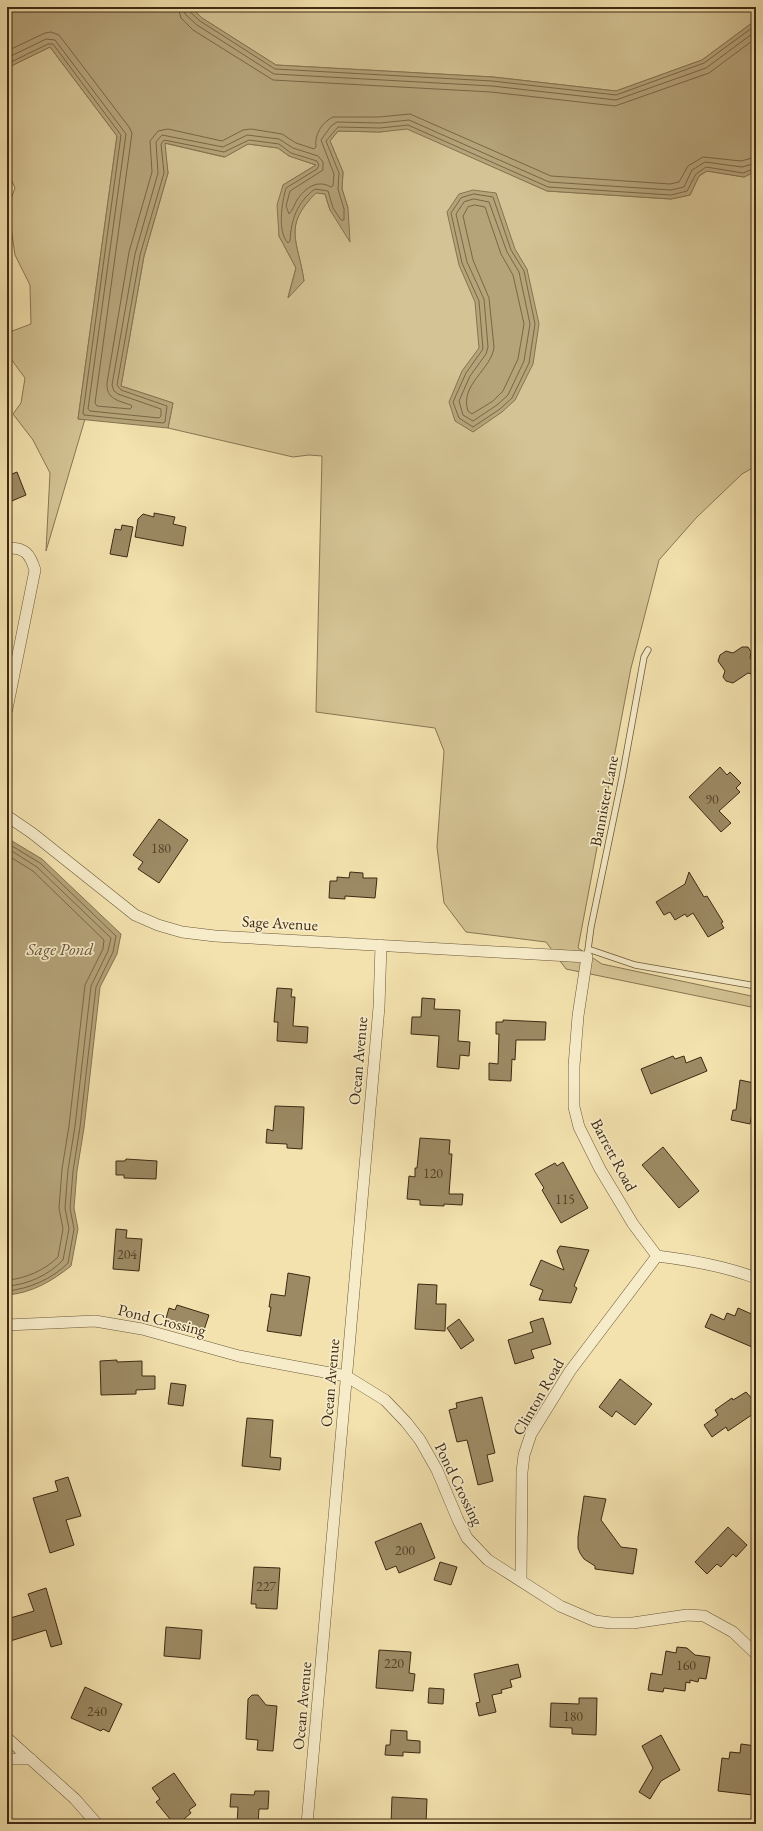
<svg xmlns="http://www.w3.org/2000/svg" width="763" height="1831" font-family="'EB Garamond',serif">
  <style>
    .green { fill: #d4c394; stroke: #897654 }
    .water { fill: #b5a379; stroke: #857350 }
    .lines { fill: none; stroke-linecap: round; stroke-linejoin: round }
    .shore { stroke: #7a6646; stroke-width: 1 }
    .building { fill: #9c8a64; stroke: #3e2a13 }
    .service-casing { stroke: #6b583a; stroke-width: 7 }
    .minor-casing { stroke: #6b583a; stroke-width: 12 }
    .service { stroke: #f7ecca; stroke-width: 5.5 }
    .minor { stroke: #f7ecca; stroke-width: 11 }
    .labels { text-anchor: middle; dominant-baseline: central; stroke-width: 3.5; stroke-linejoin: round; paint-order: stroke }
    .number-label { font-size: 14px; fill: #564227 }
    .street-label { font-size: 16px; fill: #3e2a13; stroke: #f7ecca }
    .water-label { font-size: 17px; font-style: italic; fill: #624e32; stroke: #f7ecca }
  </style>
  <rect width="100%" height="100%" fill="#f3e2ae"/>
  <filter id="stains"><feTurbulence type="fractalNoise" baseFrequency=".005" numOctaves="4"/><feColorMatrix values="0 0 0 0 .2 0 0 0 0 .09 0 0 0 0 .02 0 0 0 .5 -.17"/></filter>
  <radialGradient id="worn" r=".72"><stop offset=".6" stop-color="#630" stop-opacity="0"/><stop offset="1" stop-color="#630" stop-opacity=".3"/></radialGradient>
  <path class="green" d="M191,7H756V20L702,60L616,91L493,77L276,65L202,18Z
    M50,47L117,136L78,419H85L46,551L50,473L33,440L13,414L21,403L25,378L11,359L7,358V333L31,324L30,285L15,255L8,207L15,188L7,170V68Z
    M407,128L547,191L671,199L690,195L699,176L707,171L744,177L756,171V466L742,474L696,518L659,560L631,668L578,948L602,964L756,997V1008L566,969L546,942L466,932L444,903L437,847L444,751L435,728L316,712L322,456L309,455L293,457L168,428L173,403L121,386L144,256L168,173L164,143L224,157L248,144L278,148L289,156L316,165L283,185L279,236L296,268L288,297L304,281C298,240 282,227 316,192L325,194L330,210L348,208L342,189L343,172L330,141L338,131L380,132Z"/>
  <path class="water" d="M7,7H191L202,18L276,65L493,77L616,91L702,60L756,20V171L744,177L707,171L699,176L690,195L671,199L547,191L407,129L380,132L338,131L330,141L343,172L342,189L348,208L350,242L330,210L325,194L316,193C282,227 298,240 304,281L288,298L296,268L279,236L277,205L283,185L316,165L289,156L278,148L248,144L225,157L165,143L168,173L144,256L121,386L173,403L168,428L78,419L117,136L50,47L7,68Z
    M473,190L496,193L515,249L527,269L539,324L533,364L515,400L502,412L473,432L455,421L449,402L462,371L479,348L475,302L459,265L447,212L459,194Z
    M7,838L42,859L121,934L117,954L100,987L84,1128L77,1171L74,1208L78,1229L71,1266C52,1281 32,1293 7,1295Z"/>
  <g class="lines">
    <path class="shore" d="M178,7L181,18L193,30L273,80L491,92L615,106L709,73L756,38
      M184,7L185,14L197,25L274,74L492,86L616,100L706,68L756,31
      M189,7V11L200,21L275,69L492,81L616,95L704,63L756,25
      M7,51L45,33L51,32L59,35L129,127L132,133L95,403L97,406L130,409L132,407L131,405C119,401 106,399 107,383L129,252L152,172L150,141L158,131L168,129L222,141L243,130L251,129L282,134L296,143L314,149L316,147C314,135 322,122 333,117H379L410,114L551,176L670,184L679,182L688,166L703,157L741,161L756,157
      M7,58L46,39L55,40L126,134L88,409L90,411L159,418L161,416V409L118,394L114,391L112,385L135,254L158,173L156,142L162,135L223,147L247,135L279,139L293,148L318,156L323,162V170L290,191L286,206L289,214C293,210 294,205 297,200C305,188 317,179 331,187L333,186L334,174L321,140L331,126L337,122L380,123L409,120L549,182L671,190L684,187L692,170L705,162L742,167L756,163
      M7,64L48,44H53L121,135L83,413L84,415L163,423L165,422L167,406L121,390L117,385L140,255L164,173L161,144L164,140L224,152L249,140L279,144L291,153L317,161L319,165L317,169L286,188C282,202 277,232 288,243L290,241C291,220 297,202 315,189L328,191L333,208L341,220H344V209L338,189L339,173L326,141L338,127L380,128L408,125L548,187L671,195L687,191L696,174L706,167L743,173L756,168
      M474,194L493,197L511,250L524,271L535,324L529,363L512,398L500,409L473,427L459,418L453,402L466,373L483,349L479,301L462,263L451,213L461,198Z
      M474,199L489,202L507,252L519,272L530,324L524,361L508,395L497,405L473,421L463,415L459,401L470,376L486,354L488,347L484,299L467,262L456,214L464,202Z
      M475,205L485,207L501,254L513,275L524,324L518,359L503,391L493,401L472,414L468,411C459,385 492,369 494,347L489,298L473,260L463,216L468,207Z
      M7,843L40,863L116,936L113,952L96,987L80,1127L73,1171L70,1208L74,1229L68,1263C52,1279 29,1289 7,1291
      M7,848L37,867L111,938L108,951L91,986L75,1126L68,1170L65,1208L69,1229L63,1260C49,1275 27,1285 7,1286
      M7,855L33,871L104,940L103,949L85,985L69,1126L62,1169L59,1208L63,1229L58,1257C45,1270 25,1279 7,1280"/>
  </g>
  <path class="building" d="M17,472L26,495L7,503V476Z
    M154,513L175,517L173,524L186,527L183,546L135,537L138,519L143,514L154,517Z
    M122,525L133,527L127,557L110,554L115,529L121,530Z
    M742,647H748L751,652L750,658L756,667L755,671L751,674L748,673L733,683L726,681L723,677L725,671L718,661L720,655L726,651L733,653Z
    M720,767L727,775L730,772L741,783L736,788L740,792L719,811L731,823L721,832L689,797Z
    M159,819L188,840L159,883L138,869L143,862L133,855Z
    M350,872L363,873V878H377L375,898L345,896V899L329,898L330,881H337V877L349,878Z
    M689,872L704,897L707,896L723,922L721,923L724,928L708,937L693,913L687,917L685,914L675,920L670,912L664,915L656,902L685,884Z
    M277,988L292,989L291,997H295L293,1026L308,1027L307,1043L277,1041L278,1022H274Z
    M422,998L435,999L434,1009L460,1010L458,1041L470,1042L469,1056L460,1055L459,1069L437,1067L439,1036L411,1034L412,1017H421Z
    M503,1020L546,1022L545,1040H516L515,1060L512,1059L511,1081L489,1080V1063L498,1064L499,1034H496V1022H503Z
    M673,1056L675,1059L684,1056L686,1063L701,1057L707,1071L651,1094L641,1069Z
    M740,1080L754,1083L756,1096L750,1124L731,1120L733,1110H736Z
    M275,1106L304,1107L302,1149L287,1148V1144L266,1143L267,1129L273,1131Z
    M420,1138L450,1140L449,1154H452L449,1194H463L462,1205L444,1204V1206L420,1205V1200L407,1199L409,1176L415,1177V1168H417Z
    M663,1147L699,1191L679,1208L642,1165Z
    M126,1159L157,1161L156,1179L124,1178V1175H116V1161H125Z
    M563,1162L588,1208L561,1223L542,1190L544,1188L535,1174L555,1163L557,1166Z
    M116,1229L127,1230L126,1238L142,1239L139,1271L113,1269Z
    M560,1246L589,1250L574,1286L577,1288L571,1303L539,1300L543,1290L530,1285L541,1260L564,1270L557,1251Z
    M288,1273L310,1277L301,1336L267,1331L271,1307H269L271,1294L285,1296Z
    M418,1284L437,1285L436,1304H446L445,1331L415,1329Z
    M177,1305L209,1315L203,1333L165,1322L169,1308L175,1310Z
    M738,1308L756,1316V1339L752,1347L705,1327L711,1314L724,1320L727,1313L735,1316Z
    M543,1318L551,1344L531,1350L534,1358L515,1364L508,1340L533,1332L530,1322Z
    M459,1319L474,1340L461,1349L447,1328Z
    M117,1360V1362L142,1361V1376H155V1389L136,1390V1394L101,1395L100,1361Z
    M620,1379L652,1404L635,1425L616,1411L612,1417L599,1407Z
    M171,1383L186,1385L183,1406L168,1404Z
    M746,1392L756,1403V1412L728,1431L726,1427L712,1437L704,1425L718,1415L715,1410L732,1398L733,1400Z
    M482,1397L495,1453L487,1455L493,1481L478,1485L467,1440L457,1442L449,1410L457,1408L456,1403Z
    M247,1418L273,1420L270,1457L281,1458L280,1470L242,1466Z
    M68,1477L81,1516L66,1520L74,1545L50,1553L33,1498L58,1491L55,1481Z
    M584,1496L606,1499L601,1520L621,1547L637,1549L633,1574L595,1569V1566L584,1559L580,1553L578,1548V1537Z
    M421,1523L435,1558L399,1573L396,1566L386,1570L375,1542Z
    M728,1527L747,1545L736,1557L733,1554L721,1567L717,1564L707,1574L695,1562Z
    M440,1562L457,1567L451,1585L434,1580Z
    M254,1567L280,1568L277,1609L256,1608V1604H251Z
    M46,1588L62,1644L51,1647L46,1630L7,1642V1619L34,1611L28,1594Z
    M166,1627L202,1630L200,1659L164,1656Z
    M677,1647L687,1648L695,1655L710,1657L706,1679L699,1678L698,1682L690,1680V1683L686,1682L685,1691L664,1688L663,1692L648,1690L651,1673L662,1675L666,1651L676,1653Z
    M379,1650L411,1652L409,1673L415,1674L413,1691L376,1688Z
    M518,1664L521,1677L510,1680L512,1687L501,1690L502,1693L492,1695L496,1712L479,1716L476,1703L480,1702L474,1674Z
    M85,1687L122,1704L109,1732L103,1729L101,1731L71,1718Z
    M429,1688L444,1689L443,1704L428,1703Z
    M252,1695H258L266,1705L277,1706L273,1751L257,1750L258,1740L246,1739L248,1699Z
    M579,1698H597L596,1735L572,1734V1728L550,1727L551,1703L579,1704Z
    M391,1730L407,1731V1740L420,1741V1753L403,1752V1756L385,1755L386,1745H390Z
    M661,1735L680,1770L661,1781L650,1799L639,1792L653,1768L642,1746Z
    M741,1744L756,1746L753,1795L718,1791L722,1758L729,1759L730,1752L740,1753Z
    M174,1773L196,1805L189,1810L191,1813L184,1819L188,1824H174L156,1802L160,1799L152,1788Z
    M255,1791H269L268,1809H259L258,1824H237L238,1807H230L231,1794L254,1795Z
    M392,1797L427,1799L426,1824H391Z"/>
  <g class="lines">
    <defs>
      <path id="service" d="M588,949L635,965L756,986
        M587,957L591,927L622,778L644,657L648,650"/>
      <path id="minor" d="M7,548C25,547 30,554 35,570L7,709
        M7,816L32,833L135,915L158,925L182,932L215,936L587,957L578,1016L574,1066V1107L579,1127L600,1169L633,1224L657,1256C690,1260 724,1266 756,1278
        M7,1325L95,1321L142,1329L239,1356L346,1376L385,1400L406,1422L420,1440L437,1470L458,1520L467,1538L488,1560L560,1606L595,1621L611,1623H633L687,1615L704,1616L733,1632L756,1654
        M521,1581L522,1472L524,1455L531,1434L570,1371L657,1256
        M7,1738L75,1799L97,1824
        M7,1759H31
        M307,1824L379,1007L381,945"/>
    </defs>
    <use href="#service" class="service-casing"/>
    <use href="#minor" class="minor-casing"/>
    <use href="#service" class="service"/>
    <use href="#minor" class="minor"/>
  </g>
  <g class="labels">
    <g class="number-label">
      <text x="712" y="799">90</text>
      <text x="161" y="848">180</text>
      <text x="433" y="1173">120</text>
      <text x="565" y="1199">115</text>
      <text x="127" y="1254">204</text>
      <text x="405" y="1550">200</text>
      <text x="266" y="1586">227</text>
      <text x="394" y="1663">220</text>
      <text x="686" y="1665">160</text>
      <text x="97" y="1711">240</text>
      <text x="573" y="1716">180</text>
    </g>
    <g class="street-label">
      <text transform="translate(604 801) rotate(-79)">Bannister Lane</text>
      <text transform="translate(280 923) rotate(3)">Sage Avenue</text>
      <text transform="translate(358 1061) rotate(-85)">Ocean Avenue</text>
      <text transform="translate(614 1155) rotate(62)">Barrett Road</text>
      <text transform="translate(162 1320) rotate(14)">Pond Crossing</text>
      <text transform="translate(330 1383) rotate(-85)">Ocean Avenue</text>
      <text transform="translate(538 1397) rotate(-60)">Clinton Road</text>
      <text transform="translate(459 1484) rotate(64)">Pond Crossing</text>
      <text transform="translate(302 1706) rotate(-85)">Ocean Avenue</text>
    </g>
    <g class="water-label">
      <text x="60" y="949">Sage Pond</text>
    </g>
  </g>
  <rect width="763" height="1831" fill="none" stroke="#f3e2ae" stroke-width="24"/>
  <rect x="8" y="8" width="747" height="1815" fill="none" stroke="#3e2a13" stroke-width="2"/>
  <rect x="12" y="12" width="739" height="1807" fill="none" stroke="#3e2a13"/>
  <rect width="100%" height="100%" filter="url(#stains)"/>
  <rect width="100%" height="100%" fill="url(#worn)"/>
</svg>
